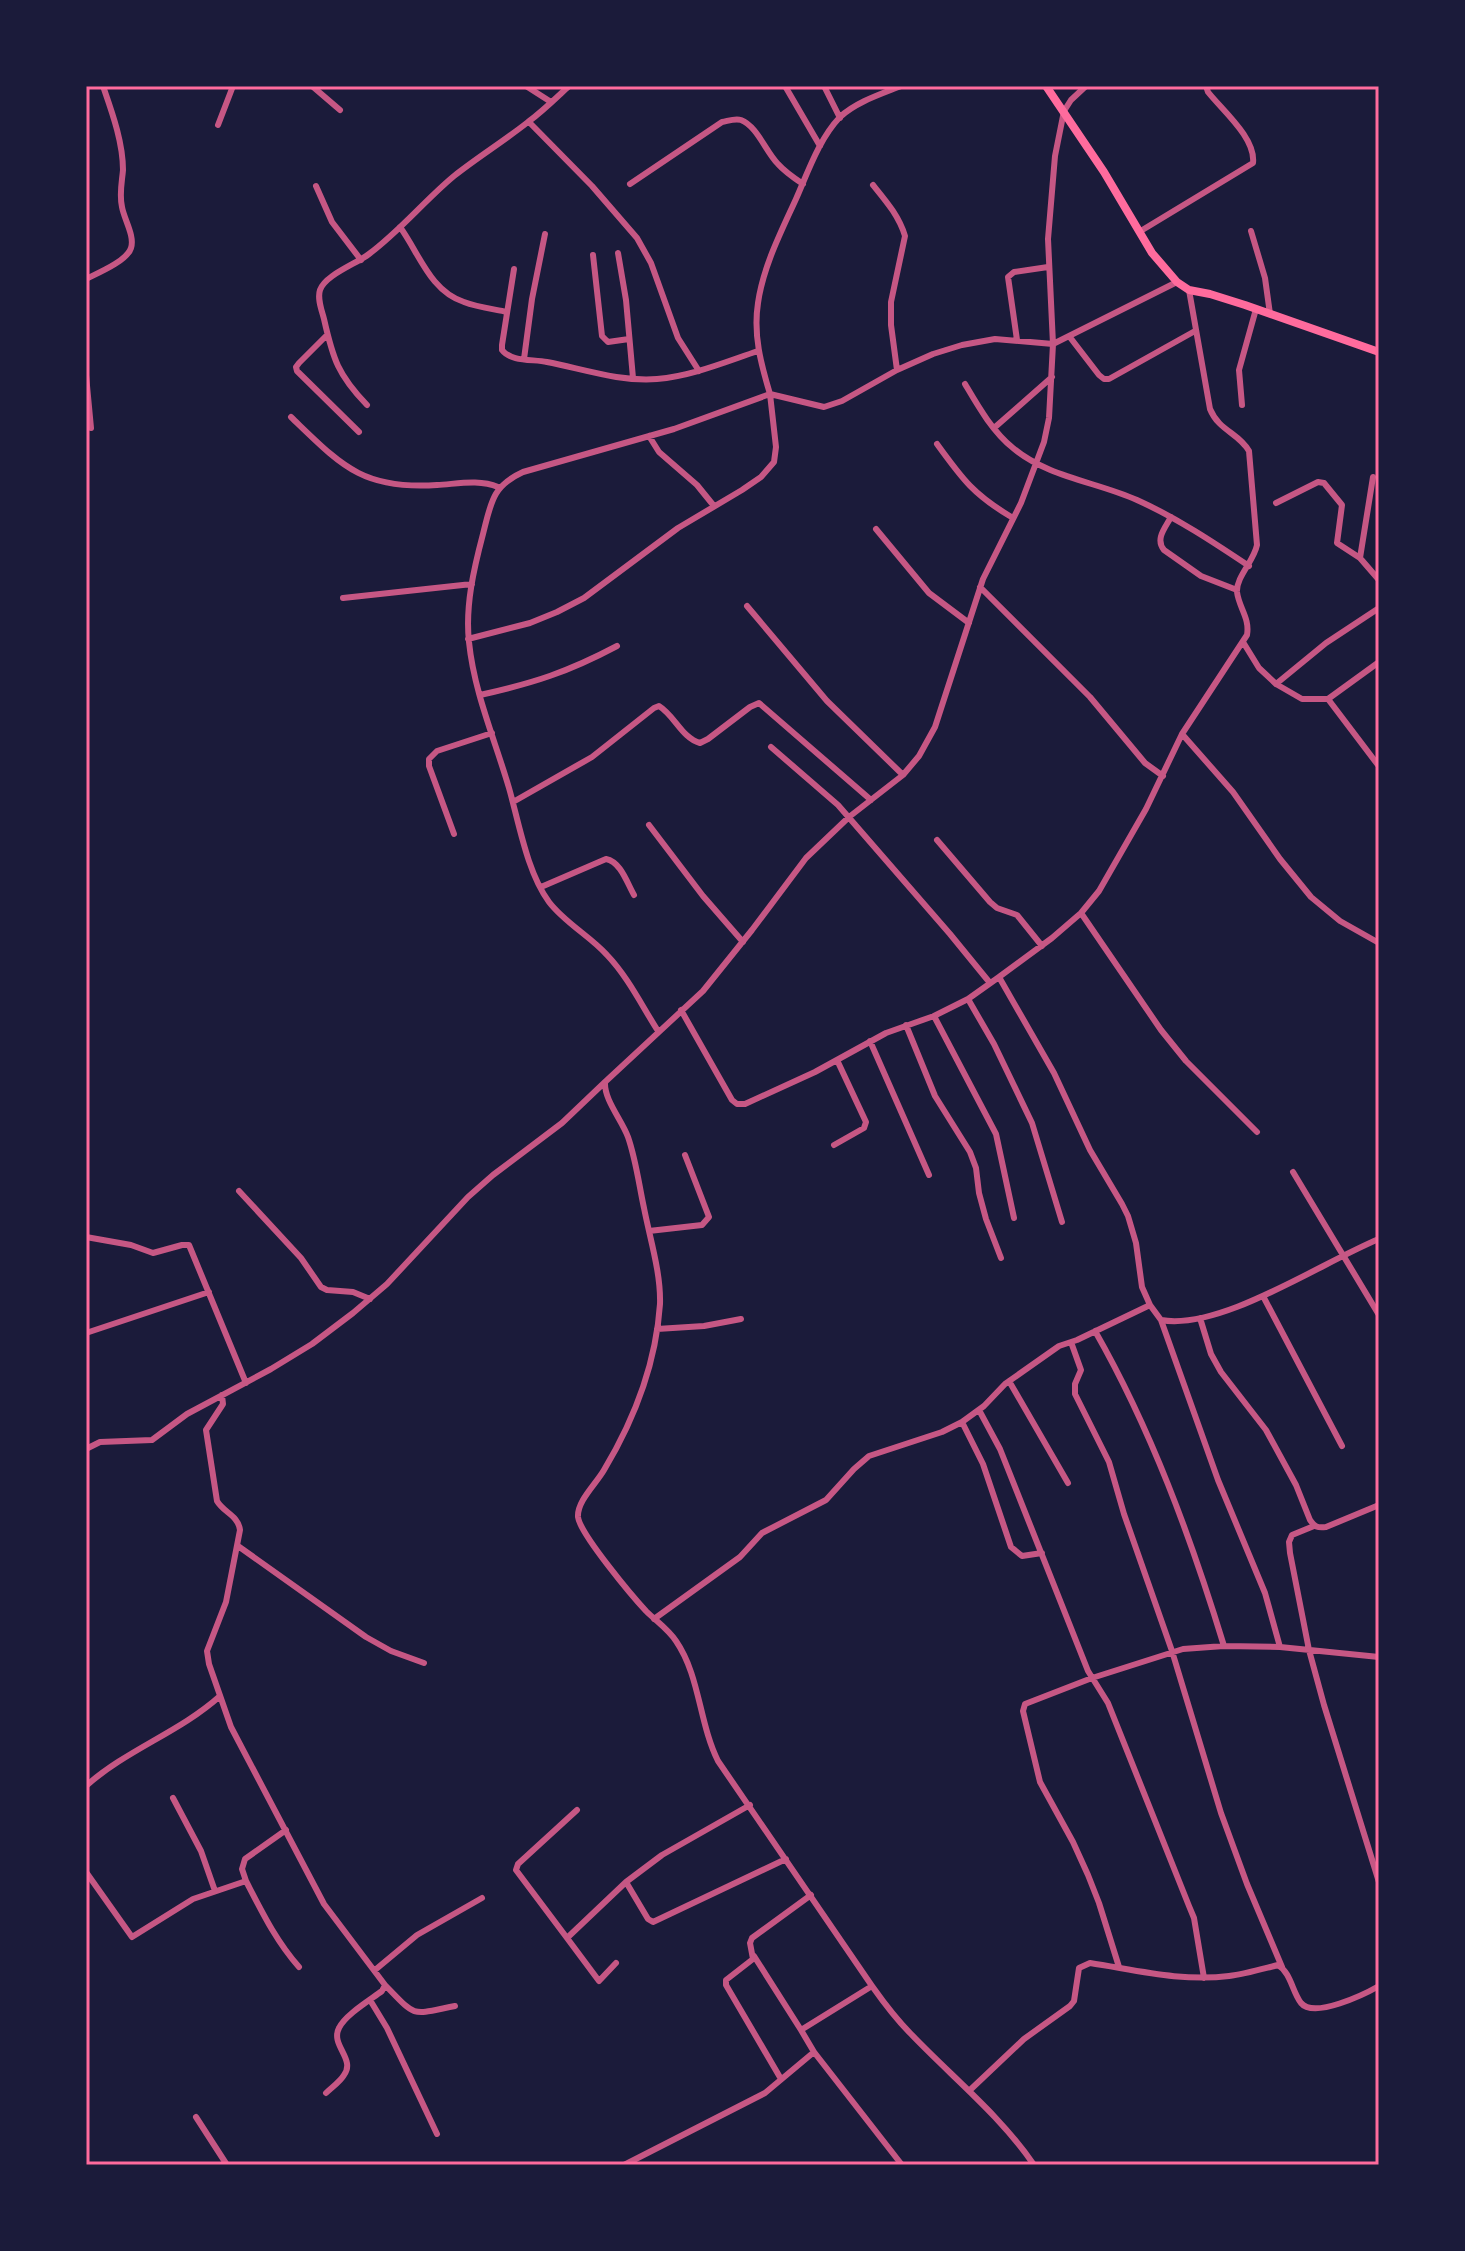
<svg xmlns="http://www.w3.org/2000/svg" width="1465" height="2251" font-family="Inter,sans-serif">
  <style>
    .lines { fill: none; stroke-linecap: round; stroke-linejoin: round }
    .minor { stroke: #c65784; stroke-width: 6 }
    .secondary { stroke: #ff6b9d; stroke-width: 8 }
    .neatline { fill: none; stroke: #ff6b9d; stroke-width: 3 }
  </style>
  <rect width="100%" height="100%" fill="#1b1b3a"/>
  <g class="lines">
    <path class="minor" d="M312,86L340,110
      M526,86L551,102
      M785,86L820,146
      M824,86L840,118
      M529,122L592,186L637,238L651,263L678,338L699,371
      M218,125L233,86
      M630,184L722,122C728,121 735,118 741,120C757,126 766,152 778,164C785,172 794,178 803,184
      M873,185C886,201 899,216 905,236L891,302V325L897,370
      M316,186L332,222L361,260
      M400,227C419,253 430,291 464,302C477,307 493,309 507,312
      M1251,231L1265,278L1270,314
      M1139,232L1253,163C1256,138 1222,110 1208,92L1206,86
      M618,253L626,300L633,378
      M593,255L602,336L608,342L629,339
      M514,269L502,345V350C511,362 533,359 547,362C583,369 620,382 657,379C692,376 725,362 758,351
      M86,279C98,273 127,261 131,248C135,236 124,219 122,207C119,194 122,182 123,170C123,142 112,112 103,86
      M327,335L299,363L296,367L297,371L359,432
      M1069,336L1099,375L1104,379H1109L1195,331
      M1017,340L1008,277L1014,272L1048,267
      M524,359L532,299L545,234
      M86,375L91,428
      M965,384C978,406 992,431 1013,448C1047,477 1097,482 1137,500C1177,518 1213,542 1249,566
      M367,405C338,375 333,359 324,319C322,311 317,299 320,290C325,275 356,264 369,254C400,231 424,201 454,176C478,157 504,141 528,122C543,111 556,98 569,86
      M1242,405L1239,370L1256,309
      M291,417C341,465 362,490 437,485C457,484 479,479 498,487
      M994,428L1052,377
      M649,436L659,452L697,485L714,506
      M937,444C963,480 974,495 1013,518
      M1373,477L1360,558L1379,580
      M1276,503L1318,482L1324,483L1342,505L1337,543L1360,558
      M1171,517C1165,528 1155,539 1164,550L1201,576L1237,590
      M876,529L929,593L969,623
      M980,587L1090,697L1145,763L1163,776
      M343,598L472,584
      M747,606L827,701L903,775
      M468,639L530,623L557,612L584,598L678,528L742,490L761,477L774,462L776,447L770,394L824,407L842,401L897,370L933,354L962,345L995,339L1053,344L1177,282
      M1243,642L1259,668L1276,684L1302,699H1328L1379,662
      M1276,684L1326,643L1379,608
      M480,695C534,683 568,672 617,646
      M1328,699L1378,765
      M1182,734L1247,635C1250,618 1239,608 1237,592C1236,577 1254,561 1257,545L1249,451C1239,433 1219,431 1210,409L1189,290
      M771,747L838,805L950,934L990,983
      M513,802L592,757L654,708L659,706C675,716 682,738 700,743L708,739L750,707L759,703L871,800
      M649,825L703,896L743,942
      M454,834L429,766V759L437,751L492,733
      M937,840L990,902L997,908L1017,915L1042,946
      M541,887L606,859C621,862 627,883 634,895
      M1081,913L1161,1030L1186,1061L1257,1132
      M968,999L994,1044L1032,1123L1062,1222
      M681,1010L732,1100L737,1104H745L815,1072L886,1033L934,1016L968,999L999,977
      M934,1016L996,1134L1014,1218
      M906,1025L935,1096L970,1152L976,1168L979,1193L986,1219L1001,1258
      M658,1031C642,1006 628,977 607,955C590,936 565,923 549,902C527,872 519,823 509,788C495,740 474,692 469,642C465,606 474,568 483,534C491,503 492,486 523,472L674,429L770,394C761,364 753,335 758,303C763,267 781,232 796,199C808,172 819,139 840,117C856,102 881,94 901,86
      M870,1041L929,1175
      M834,1145L864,1128L866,1122L837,1060
      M1293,1172L1379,1315
      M239,1191L301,1258L321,1287L327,1290L353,1292L370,1299
      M649,1231L702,1225L709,1217L685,1155
      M86,1237L131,1245L153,1253L182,1245H189L246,1383
      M1263,1296L1342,1446
      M1200,1318L1211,1354L1221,1372L1266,1430L1296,1485L1310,1520C1315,1527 1317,1528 1326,1527L1379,1505
      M1161,1320C1221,1331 1322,1262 1379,1239
      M657,1329L704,1326L741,1319
      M1095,1331C1151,1429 1191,1538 1224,1646
      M86,1333L209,1292
      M1071,1342L1081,1370L1075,1384V1394L1109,1462L1124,1514L1172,1651L1221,1813L1247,1884L1282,1967
      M1009,1381L1068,1483
      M222,1395L223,1404L206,1430L217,1501C224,1513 238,1515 240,1530L226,1602L207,1651L209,1664L231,1727L324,1904L385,1985L382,1991C370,2000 345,2015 339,2028C330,2045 356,2059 344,2075C340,2082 332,2087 326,2093
      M979,1410L1000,1449L1088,1671L1108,1703L1189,1906L1194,1918L1204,1978
      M962,1422L983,1464L1011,1547L1022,1556L1042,1553
      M86,1449L100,1442L152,1440L187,1414L271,1369L312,1344L353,1313L387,1284L468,1197L493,1175L562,1123L605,1082
      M1314,1526L1292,1535L1289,1542L1290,1553L1309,1650L1324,1705L1379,1882
      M238,1546L366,1637L391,1651L424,1663
      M654,1619L740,1557L762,1533L826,1500L854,1469L869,1456L942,1432L962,1422L984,1406L1005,1384L1059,1346L1077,1340L1150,1305
      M1280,1647L1265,1593L1218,1480L1161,1320L1150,1305L1142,1287L1136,1243L1128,1216L1122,1204L1090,1150L1054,1073L999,977L1052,938L1081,913L1099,891L1146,809L1182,734L1233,792L1280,859L1311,897L1340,921L1379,943
      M86,1786C126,1750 180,1732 220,1696
      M173,1798L201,1851L215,1891
      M577,1810L518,1864L516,1870L567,1938L626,1882L662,1855L750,1805
      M86,1872L132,1937L193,1899L246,1881L242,1869L245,1859L286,1830
      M246,1881C262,1912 276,1941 299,1967
      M626,1882L648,1919L653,1922L786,1859
      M567,1938L599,1981L616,1963
      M754,1956L801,2030
      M1119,1967L1099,1903L1088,1875L1073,1842L1040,1782L1023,1711L1025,1704L1092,1678L1183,1649L1224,1646L1280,1647L1379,1657
      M375,1970L417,1935L482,1898
      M385,1985C417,2018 410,2015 455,2006
      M370,2000L387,2028L437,2134
      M814,2052L902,2165
      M781,2079L726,1985V1980L753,1959L750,1943L752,1938L811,1895
      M969,2091L1024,2039L1070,2006L1074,2001L1079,1968L1090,1963C1136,1970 1182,1982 1229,1976C1245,1974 1262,1969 1278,1965C1291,1973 1292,1991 1301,2003C1314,2019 1365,1994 1379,1986
      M196,2117L227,2165
      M624,2165L765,2093L814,2052L801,2030L872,1986
      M1034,2165C1000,2115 952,2077 911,2034C896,2019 884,2003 872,1986L718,1761C699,1723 700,1676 676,1641C668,1629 656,1621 646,1611C633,1597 580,1534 578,1517C577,1501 596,1484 604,1470C634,1420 656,1363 660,1304C661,1273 650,1239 644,1208C639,1185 636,1160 628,1137C622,1120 604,1100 605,1082L703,991L752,930L806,858L849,817L903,775L919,756L935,727L983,579L1021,503L1044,442L1049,418L1053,344L1048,239L1055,156L1064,111L1071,100L1086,86"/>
    <path class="secondary" d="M1046,86L1104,172L1152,253L1177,282L1189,290L1210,294L1245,305L1379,352"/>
  </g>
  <rect width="1465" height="2251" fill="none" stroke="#1b1b3a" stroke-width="176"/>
  <rect x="88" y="88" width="1289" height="2075" class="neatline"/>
</svg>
